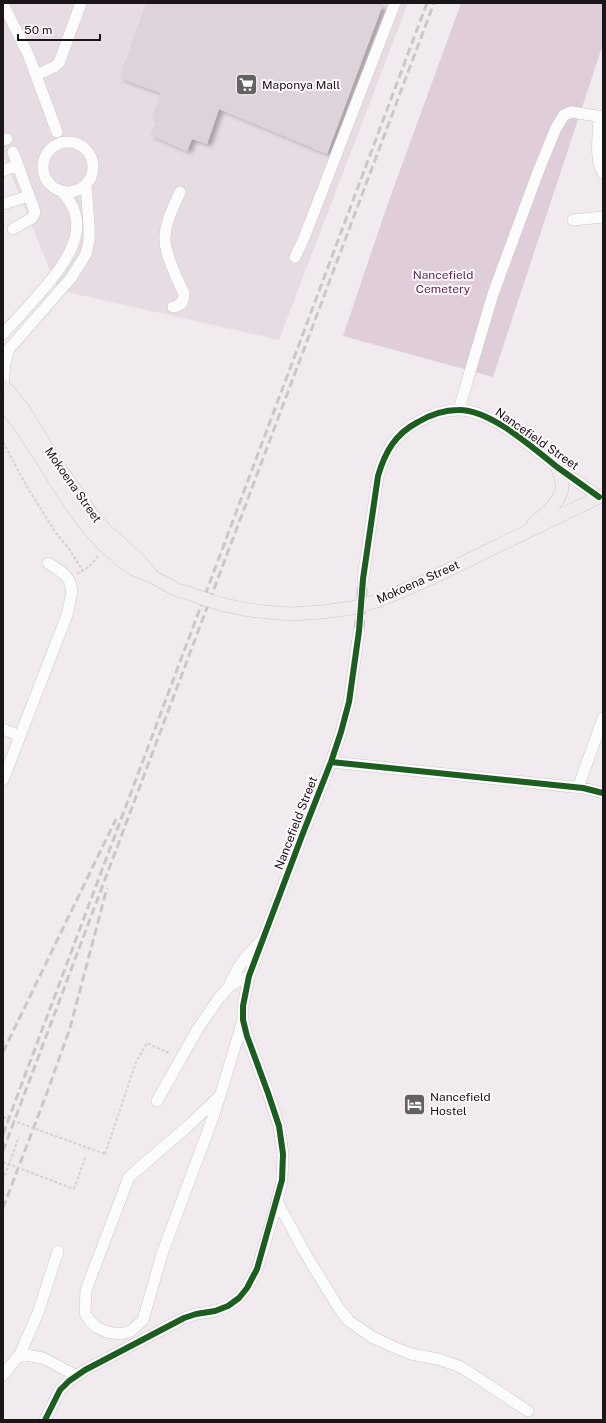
<svg xmlns="http://www.w3.org/2000/svg" width="606" height="1423" font-family="'Public Sans',sans-serif">
  <style>
    .built { fill: #e8dce4 }
    .green { fill: #dfceda }
    .building { fill: #ded3da; filter: url(#shadow) }
    .lines { fill: none; stroke-linecap: round; stroke-linejoin: round }
    .minor-tunnel { stroke: #d1cbcf; stroke-width: 11; stroke-dasharray: 11 5.5; stroke-linecap: butt }
    .minor-casing { stroke: #ccc7cb; stroke-width: 12 }
    .major-casing { stroke: #ccc9cb; stroke-width: 14 }
    .path { stroke: #d3d2d3; stroke-width: 2; stroke-dasharray: 3 2; stroke-linecap: butt }
    .minor { stroke: #fdfcfd; stroke-width: 11 }
    .major { stroke: #f1ebef; stroke-width: 13 }
    .rail { stroke: #c9c7c9; stroke-width: 3; stroke-dasharray: 8 4; stroke-linecap: butt }
    .major-bridge-casing { stroke: #ccc9cb; stroke-width: 14; stroke-linecap: butt }
    .path-bridge { stroke: #d3d2d3; stroke-width: 2; stroke-dasharray: 3 2; stroke-linecap: butt }
    .major-bridge { stroke: #f1ebef; stroke-width: 13 }
    .cycleway-casing { stroke: #fef7fc; stroke-width: 8 }
    .cycleway { stroke: #1b5e20; stroke-width: 6 }
    .labels { text-anchor: middle; dominant-baseline: central; stroke-width: 4; stroke-linejoin: round; paint-order: stroke }
    .poi-label { font-size: 12px; fill: #1a1518; stroke: #fef7fc; text-anchor: start }
    .park-label { font-size: 12px; fill: #602c52; stroke: #fef7fc }
    .street-label { font-size: 12px; fill: #1a1518; stroke: #fef7fc }
  </style>
  <defs>
    <filter id="shadow"><feDropShadow dx="4.5" dy="2.5" stdDeviation="2" flood-color="#0004"/></filter>
  </defs>
  <rect width="100%" height="100%" fill="#f1ebef"/>
  <path class="built" d="M3,3H408L279,340L58,290L3,155Z"/>
  <path class="green" d="M461,3H603V44L493,377L343,336L387,206Z"/>
  <path class="building" d="M146,3H373L382,7L327,154L219,109L207,144L192,139L187,151L150,135L157,120L151,119L161,93L119,78Z"/>
  <g class="lines">
    <path class="minor-tunnel" d="M359,631L363,579"/>
    <defs>
      <path id="minor" d="M3,4L28,54L57,132
        M36,75L54,67L59,63L81,3
        M599,117C599,133 594,159 603,173
        M3,140L7,139
        M43 167a25 25 0 1 1 50 0a25 25 0 1 1-50 0Z
        M13,152L35,212L32,218L13,229
        M3,171L17,165
        M3,204L29,196
        M573,220L603,217
        M295,257L304,238L395,3
        M173,307C181,306 184,301 184,294C178,280 164,253 165,238C165,222 174,206 180,192
        M3,334C15,321 28,307 40,293C65,264 97,225 60,190
        M3,356L71,278L86,254L89,241V226L86,184
        M3,385L5,363L9,349
        M459,409L493,294L538,172L556,128L564,115L572,112L603,117
        M363,579L378,476C385,452 395,434 418,422C430,415 445,410 458,410C490,409 533,448 557,467C571,477 585,487 599,497
        M3,729L20,736
        M331,762L583,788L603,793
        M3,780L67,615C74,584 76,580 48,563
        M578,788L603,718
        M229,987C237,966 245,958 260,942
        M220,1096L188,1126L129,1177L86,1290L85,1313L89,1320L96,1327L107,1332L121,1334L131,1331L143,1320L162,1254L212,1120L220,1096L243,1020
        M157,1101L197,1030L219,998L229,987L238,981L249,976
        M277,1201L305,1253L338,1307L349,1321L372,1337L396,1348L411,1354L438,1359L461,1367L528,1411
        M20,1354L38,1313L58,1251
        M3,1375L20,1354L43,1358L77,1376
        M45,1420L60,1390L69,1381L85,1370L184,1318L196,1314L215,1311L228,1306L239,1298L247,1288L257,1269L276,1207L282,1180L283,1154L279,1126L268,1093L247,1036L243,1020V1006L249,976L303,833L331,762L341,732L349,702L359,631"/>
      <path id="major" d="M3,385L23,409L53,458L93,516L106,531L138,559L153,577
        M3,404C42,449 64,508 108,549C116,555 123,563 132,568C137,571 143,573 149,575
        M533,524C544,515 560,503 562,488C563,481 559,473 557,466
        M292,614L322,612L352,608L377,601L419,584L603,495"/>
    </defs>
    <use href="#minor" class="minor-casing"/>
    <use href="#major" class="major-casing"/>
    <path class="path" d="M3,442L27,487L56,533L69,549L83,571
      M77,574L89,567L99,555
      M105,1154L136,1062L147,1043L171,1054
      M3,1180L19,1137
      M74,1189L85,1158"/>
    <use href="#minor" class="minor"/>
    <use href="#major" class="major"/>
    <path class="rail" d="M3,1052L116,819
      M3,1134L427,3
      M3,1151L434,3
      M3,1208L48,1090L70,1028L107,888"/>
    <defs>
      <path id="major-bridge" d="M153,577L179,591L186,592C222,607 253,612 292,614"/>
    </defs>
    <use href="#major-bridge" class="major-bridge-casing"/>
    <path class="path-bridge" d="M3,1117L105,1154
      M3,1162L74,1189"/>
    <use href="#major-bridge" class="major-bridge"/>
    <defs>
      <path id="cycleway" d="M331,762L583,788L603,793
        M45,1420L60,1390L69,1381L85,1370L184,1318L196,1314L215,1311L228,1306L239,1298L247,1288L257,1269L282,1180L283,1154L279,1126L268,1093L247,1036L243,1020V1006L249,976L303,833L331,762L341,732L349,702L359,631L363,579L378,476C385,452 395,434 418,422C430,415 445,410 458,410C490,409 533,448 557,467C571,477 585,487 599,497"/>
    </defs>
    <use href="#cycleway" class="cycleway-casing"/>
    <use href="#cycleway" class="cycleway"/>
  </g>
  <defs>
    <symbol id="supermarket-square" viewBox="-11 -11 22 22"><rect x="-9" y="-9" width="18" height="18" rx="4" fill="#656063" stroke="#fef7fc"/><path d="M-6-5.5h2.5l.6 2H6L4.5 2H-2.5L-4.4-4H-6ZM-1.5 3.2a1.3 1.3 0 1 0 .1 0ZM3 3.2a1.3 1.3 0 1 0 .1 0Z" fill="#fff"/></symbol>
    <symbol id="hotel-square" viewBox="-11 -11 22 22"><rect x="-9" y="-9" width="18" height="18" rx="4" fill="#656063" stroke="#fef7fc"/><path d="M-6-4.5h1.5V1H6V5H4.5V3h-9V5H-6ZM-4 0a1.8 1.8 0 1 1 3.6 0ZM.5 0V-2.5h3Q6-2.5 6 0Z" fill="#fff"/></symbol>
  </defs>
  <g fill-rule="evenodd">
    <use href="#supermarket-square" x="234" y="72" width="25" height="25"/>
    <use href="#hotel-square" x="402" y="1092" width="25" height="25"/>
  </g>
  <g class="labels">
    <g class="poi-label">
      <text x="262" y="85">Maponya Mall</text>
      <text x="430" y="1097">Nancefield<tspan x="430" dy="14">Hostel</tspan></text>
    </g>
    <g class="park-label">
      <text x="443" y="275">Nancefield<tspan x="443" dy="14">Cemetery</tspan></text>
    </g>
    <g class="street-label">
      <text transform="translate(537 439) rotate(35)">Nancefield Street</text>
      <text transform="translate(73 485) rotate(55)">Mokoena Street</text>
      <text transform="translate(418 582) rotate(-24)">Mokoena Street</text>
      <text transform="translate(296 823) rotate(-69)">Nancefield Street</text>
    </g>
  </g>
  <rect width="606" height="1423" fill="none" stroke="#1a1518" stroke-width="8"/>
  <path d="M18 34v6h82v-6" fill="none" stroke="#1a1518" stroke-width="2"/>
  <text x="24" y="34" font-size="12" fill="#1a1518" stroke="#fef7fc" stroke-width="3" paint-order="stroke">50 m</text>
</svg>
